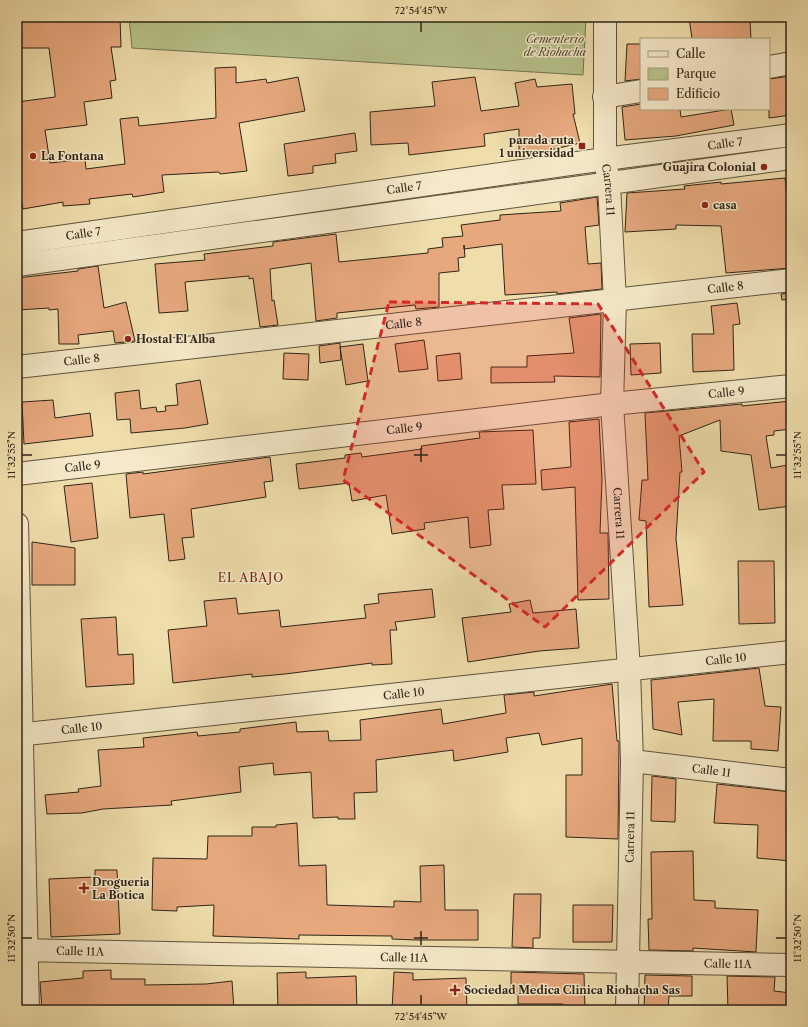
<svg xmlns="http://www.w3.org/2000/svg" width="808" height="1027" font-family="'Libre Caslon Text',serif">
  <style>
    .green { fill: #b7c28b; stroke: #737452 }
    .building { fill: #e7a87e; stroke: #2f2518 }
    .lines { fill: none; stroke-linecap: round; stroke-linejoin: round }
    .minor-casing { stroke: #5f533d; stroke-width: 24 }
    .minor { stroke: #f5e9c9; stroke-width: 22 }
    .marked { fill: #d62828; fill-opacity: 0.2; stroke: #d62828; stroke-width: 3; stroke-dasharray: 8 5; stroke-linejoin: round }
    .ticks { fill: none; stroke: #2f2518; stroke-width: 1.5 }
    .poi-dot { fill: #8f2418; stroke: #f5e9c9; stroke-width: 1.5 }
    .labels { text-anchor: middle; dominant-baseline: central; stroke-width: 3; stroke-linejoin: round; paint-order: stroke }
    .park-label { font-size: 11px; font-style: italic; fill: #514c35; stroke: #f5e9c9 }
    .poi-label { font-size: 11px; font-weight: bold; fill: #2f2518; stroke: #f5e9c9; text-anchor: start }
    .street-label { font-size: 11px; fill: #2f2518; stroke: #f5e9c9 }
    .neighbourhood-label { font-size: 12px; letter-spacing: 1px; fill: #7a1f14; stroke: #f5e9c9 }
    .neatline { fill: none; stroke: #2f2518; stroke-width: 1.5 }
    .ticks-label { font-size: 10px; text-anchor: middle; fill: #2f2518 }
  </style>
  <rect width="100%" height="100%" fill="#efddac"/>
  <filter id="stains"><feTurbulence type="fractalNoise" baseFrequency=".005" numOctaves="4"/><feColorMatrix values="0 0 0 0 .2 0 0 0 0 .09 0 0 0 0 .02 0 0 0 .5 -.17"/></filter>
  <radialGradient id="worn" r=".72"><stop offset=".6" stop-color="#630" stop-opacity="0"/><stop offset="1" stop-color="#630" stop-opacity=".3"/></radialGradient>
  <path class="green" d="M129,17H586L583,75L132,48Z"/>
  <path class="building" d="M17,17H120L121,47H111L116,80L110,81L112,98L84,102L87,125L45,130L50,163L85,159L86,169L125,164L120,119L138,117L139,126L216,118L215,68L236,67V83L266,79L267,83L298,77L305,111L239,123L247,171L220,174L219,172L162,175L164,192L133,197L132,194L89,199L90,204L63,206V202L23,209L17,173V102L55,97V94L49,48H17Z
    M689,17H721L722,21L750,19L751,39H692Z
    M627,44H641V79L625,81Z
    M791,76V115L769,118V79Z
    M475,77L481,111L519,106L515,83L535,79L537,87L572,84L575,114H573L580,143L546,151H519V129L484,134L485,146L409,155L408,143L371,145L370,112L435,106L432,82Z
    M641,104V109H680L681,117L731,109L734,125L676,136L625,140L622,107Z
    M355,133L357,151L335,154L336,163L313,166V173L288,176L284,144Z
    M785,178L791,237V268L726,273L721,226L676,225V229L625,232L627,193L685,189L684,186L721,182V184Z
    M597,197L599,225L585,227L588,264L601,263L602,289L557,294V292L505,295L502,244L464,249V245L465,257L458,258L459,271L439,273V307L416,309L415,305L337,313V318L316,321L311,263L270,269L272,301L274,300L278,325L260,327L253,278L249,279V276L185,282L188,311L159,313L155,264L205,260L204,254L273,246V242L336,234L339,262L428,253V249L443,247L442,238L463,236L461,225L500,220V215L561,211L560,203Z
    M98,266L104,308L126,302L135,341L115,343L113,331L78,335L79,344H59L58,309L49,310V308L17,310V278L78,271V269Z
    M791,293V299L782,300L781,294Z
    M737,303L740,324L733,325L734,370L693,372L692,334H714L711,306Z
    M601,314L600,377L554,376L555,382L491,383V367H527V356L574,353L569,318Z
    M424,340L428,369L399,372L395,344Z
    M340,343L341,360L320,363L319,346Z
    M660,343L661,373L631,375L630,344Z
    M363,344L368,381L346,385L340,347Z
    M284,353L309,354L308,380L283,379Z
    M460,353L462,379L438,381L436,356Z
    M200,380L208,424L185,428L131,433L130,419L117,420L115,393L139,390L141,409L156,407L157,412L166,411L165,406L178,405L176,384Z
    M53,400L55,418L90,413L93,436L24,444L22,402Z
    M791,401V429L774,431V435L766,436L771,468L788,465L791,506L759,510L751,455L721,451L720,420L679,436L682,472H680L676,539L683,605L649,607L646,521L639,520L642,480H648L645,413L742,404V406Z
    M599,419L602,479L600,533H608L609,599L578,600L575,487L542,490L541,470L571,467L569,422Z
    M533,430L536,484L502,485L504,509L488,510L491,545L470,548L468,517L424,523L425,529L392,534L386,495L352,501L349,483L299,489L296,464L345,458V455L361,453L362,457L422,449L421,446L480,438L479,432Z
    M270,457L273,481L264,482L266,497L191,509L194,537L182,538L185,559L169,561L164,514L130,518L126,474L143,472V474Z
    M92,483L98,538L71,542L64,486Z
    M32,542L75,548V585H32Z
    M738,561H774L775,623L739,624Z
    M432,589L435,617L395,622L397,630H390L392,664L372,665V663L285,674L252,677V674L173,683L168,630L207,626L204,601L236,598L238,614L279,610L281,627L366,618L364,605L379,603L378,594Z
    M530,600L533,613L576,609L579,648L539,651L468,662L462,618L511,612L509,604Z
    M116,617L118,655L133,654L134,684L86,687L81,619Z
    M759,668L765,706L781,707L778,751L751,749V741H713L714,699L678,702L682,735L653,729L651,680Z
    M612,684L617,741H619L618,839L566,837V775H582V738L542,745L539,733L506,738L508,752L454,761L453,750L376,760L377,792L354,793L355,819H338V817L313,818L311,772L274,775L273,763L239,767L241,792L171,801L172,805L103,809L82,813L47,814L45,795L79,792L78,789L101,786L98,750L144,747L143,738L197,732L198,736L240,732V729L296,722L297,732L328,731L329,741L361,740L360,720L441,709L443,724L506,713L504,695L534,692V696Z
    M652,776L676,779L675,822L651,821Z
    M717,784L791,792V861L757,858L758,825L714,823Z
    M297,823L299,866L326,865L327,905L394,907V901L421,902L420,866L444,865L445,910H478V940H416L392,939V936L299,935V939L213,936L214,905L177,907V911L152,910L153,858L207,859L208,836H252V827H276V825Z
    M693,851L694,900L715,901V908L758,910L756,952L693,948V951L649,950L648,919H652L651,852Z
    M95,870H117L120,934L51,937L49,879L95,877Z
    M514,894H541L540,938H533V948L512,947Z
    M573,905H613L612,942H573Z
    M111,970V979H145V985L206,984L232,981L234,1010H85V1008L42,1010L40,982L83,978V971Z
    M306,972V978L356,976L357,1010H278L277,973Z
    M394,972L413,973V980L466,978L467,1010H392Z
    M511,972L584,974L585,1010H564L563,1004H518V994H511Z
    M645,975L692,976V996H669L668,1010H644Z
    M727,976L775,977L774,991L791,993V1010H728Z"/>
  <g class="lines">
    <defs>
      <g id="minor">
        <path id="s1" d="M605,17V159L609,184L615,301L612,404L629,670L632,761L627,1010"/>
        <path d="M769,67L791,63"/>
        <path d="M604,97L641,91"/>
        <path id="s2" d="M17,243L605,159L791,135"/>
        <path d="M17,265L791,158"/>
        <path id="s3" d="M17,367L791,280"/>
        <path id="s4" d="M17,474L612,404L791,386"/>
        <path d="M17,524L28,1010"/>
        <path id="s5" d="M17,735L791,652"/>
        <path id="s6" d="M632,761L791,780"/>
        <path id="s7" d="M17,950L791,965"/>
      </g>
    </defs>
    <use href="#minor" class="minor-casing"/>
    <use href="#minor" class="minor"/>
  </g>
  <path class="marked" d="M389,302L598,304L704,472L545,627L343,480Z"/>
  <path class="ticks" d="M421,22V32M421,448V462M22,455H32M414,455H428M776,455H786M421,931V945M22,938H32M414,938H428M776,938H786M421,995V1005"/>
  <g class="poi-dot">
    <rect x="578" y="142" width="8" height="8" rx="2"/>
    <circle cx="33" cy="156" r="4"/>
    <circle cx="764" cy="167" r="4"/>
    <circle cx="705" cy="205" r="4"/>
    <circle cx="128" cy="339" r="4"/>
    <path d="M82 882h4v4h4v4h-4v4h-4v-4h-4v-4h4z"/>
    <path d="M453 984h4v4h4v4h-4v4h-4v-4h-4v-4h4z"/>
  </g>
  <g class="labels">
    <g class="park-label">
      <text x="555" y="39">Cementerio<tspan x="555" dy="13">de Riohacha</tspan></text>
    </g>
    <g class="poi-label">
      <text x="574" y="140" text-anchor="end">parada ruta<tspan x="574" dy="13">1 universidad</tspan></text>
      <text x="41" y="156">La Fontana</text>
      <text x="756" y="167" text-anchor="end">Guajira Colonial</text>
      <text x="713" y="205">casa</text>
      <text x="136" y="339">Hostal El Alba</text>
      <text x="92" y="882">Drogueria<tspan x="92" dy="13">La Botica</tspan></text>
      <text x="464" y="990">Sociedad Medica Clinica Riohacha Sas</text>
    </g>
    <g class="street-label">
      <text stroke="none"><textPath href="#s2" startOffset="715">Calle 7</textPath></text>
      <text stroke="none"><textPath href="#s2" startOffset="391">Calle 7</textPath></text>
      <text stroke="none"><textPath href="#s1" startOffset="173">Carrera 11</textPath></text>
      <text stroke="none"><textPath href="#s2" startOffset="67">Calle 7</textPath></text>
      <text stroke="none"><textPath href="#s3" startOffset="713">Calle 8</textPath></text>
      <text stroke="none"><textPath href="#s3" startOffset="389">Calle 8</textPath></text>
      <text stroke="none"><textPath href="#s3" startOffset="65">Calle 8</textPath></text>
      <text stroke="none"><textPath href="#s4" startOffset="714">Calle 9</textPath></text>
      <text stroke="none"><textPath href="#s4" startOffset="390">Calle 9</textPath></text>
      <text stroke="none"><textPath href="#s4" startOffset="66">Calle 9</textPath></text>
      <text stroke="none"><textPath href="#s1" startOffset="497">Carrera 11</textPath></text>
      <text stroke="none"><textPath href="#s5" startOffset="713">Calle 10</textPath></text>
      <text stroke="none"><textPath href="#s5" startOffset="389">Calle 10</textPath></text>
      <text stroke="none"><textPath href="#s5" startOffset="65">Calle 10</textPath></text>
      <text stroke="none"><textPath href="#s6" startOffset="80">Calle 11</textPath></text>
      <text transform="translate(630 837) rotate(-89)">Carrera 11</text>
      <text stroke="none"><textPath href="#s7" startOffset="63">Calle 11A</textPath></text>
      <text stroke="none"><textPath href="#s7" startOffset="387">Calle 11A</textPath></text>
      <text stroke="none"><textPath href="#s7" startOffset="711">Calle 11A</textPath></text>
    </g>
    <g class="neighbourhood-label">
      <text x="251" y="577">EL ABAJO</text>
    </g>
  </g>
  <rect width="808" height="1027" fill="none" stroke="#efddac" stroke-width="44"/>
  <rect x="640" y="38" width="130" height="72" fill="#f5e9c9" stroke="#a69b82"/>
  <rect x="648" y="51" width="20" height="6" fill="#f5e9c9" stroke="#a69b82"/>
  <text x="676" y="58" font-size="12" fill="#2f2518">Calle</text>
  <rect x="648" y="68" width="20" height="12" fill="#b7c28b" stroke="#a69b82"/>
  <text x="676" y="78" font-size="12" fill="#2f2518">Parque</text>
  <rect x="648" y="88" width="20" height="12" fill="#e7a87e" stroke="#a69b82"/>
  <text x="676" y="98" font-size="12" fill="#2f2518">Edificio</text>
  <rect x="22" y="22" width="764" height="983" class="neatline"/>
  <g class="ticks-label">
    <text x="421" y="14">72°54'45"W</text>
    <text transform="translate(11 455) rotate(-90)" y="4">11°32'55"N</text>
    <text transform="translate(797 455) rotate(-90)" y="4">11°32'55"N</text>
    <text transform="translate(11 938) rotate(-90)" y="4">11°32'50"N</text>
    <text transform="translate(797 938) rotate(-90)" y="4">11°32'50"N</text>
    <text x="421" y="1020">72°54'45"W</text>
  </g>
  <rect width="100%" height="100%" filter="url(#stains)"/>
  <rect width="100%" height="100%" fill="url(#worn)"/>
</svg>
